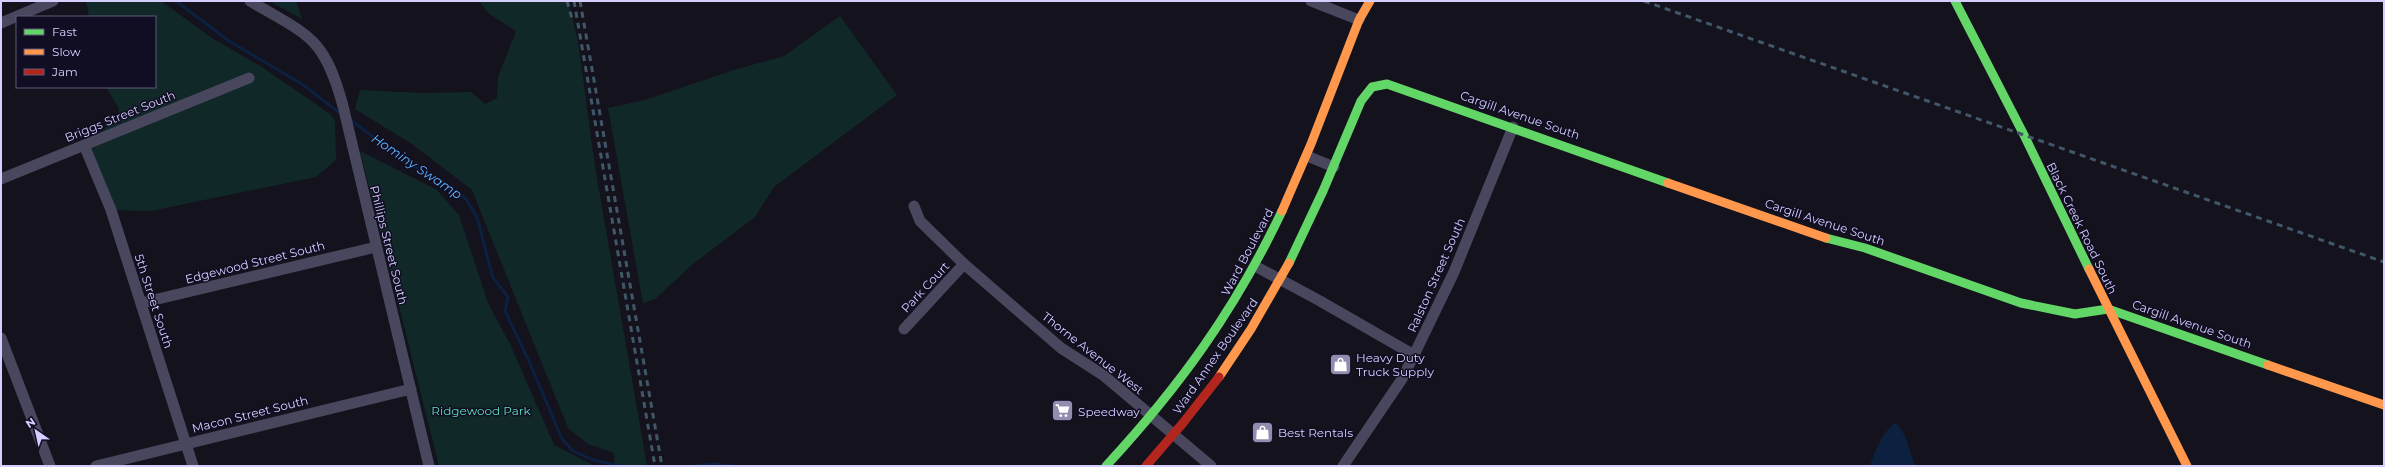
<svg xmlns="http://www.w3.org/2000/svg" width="2385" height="467" font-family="Montserrat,sans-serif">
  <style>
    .green { fill: #112829 }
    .water { fill: #0c2040 }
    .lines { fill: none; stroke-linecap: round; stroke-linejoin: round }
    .stream { stroke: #0c2040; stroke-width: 3 }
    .street { stroke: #48475e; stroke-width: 11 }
    .fast { stroke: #63d668; stroke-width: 9 }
    .slow { stroke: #ff974d; stroke-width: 9 }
    .jam { stroke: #b3261e; stroke-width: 9 }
    .rail { stroke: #405768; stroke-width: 3; stroke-dasharray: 6 5; stroke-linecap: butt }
    .labels { text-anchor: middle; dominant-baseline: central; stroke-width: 3; stroke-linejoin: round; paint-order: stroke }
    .street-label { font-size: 12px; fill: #d4cfff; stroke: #110d22 }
    .poi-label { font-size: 12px; fill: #d4cfff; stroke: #110d22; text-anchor: start }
    .park-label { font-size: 12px; fill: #5ae0bc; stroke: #110d22 }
    .water-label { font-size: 13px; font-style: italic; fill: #5db6ff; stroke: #110d22 }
  </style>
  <rect width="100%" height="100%" fill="#14121d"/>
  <path class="green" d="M86,1H161L212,38L262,67L330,114L335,120L336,160L316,177L151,211L111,210L84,145L117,119L119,109L106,87H155V17H89Z
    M269,1H296L302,19Z
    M479,1H568L578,41L595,167L647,466H615L614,453L588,444L568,428L472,190L412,144L355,109L360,90L422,93L471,92L485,104L497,98L498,77L516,31L488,13Z
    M840,16L897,95L774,187L755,217L693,264L655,299L643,303L608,108L645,100L734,70L784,56Z
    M360,151L437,190L459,215L488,303L511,346L554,445L595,466H439Z"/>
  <path class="water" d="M1894,424H1897L1905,436L1915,466H1870C1875,451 1881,434 1894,424Z"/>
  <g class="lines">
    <path class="stream" d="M176,1L229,41L302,84L341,114
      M349,119L411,165L441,180L466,199L477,217L493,278L508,297L505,311L528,359L562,439L573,451L593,460L620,466
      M695,466L714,464L732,466"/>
    <path class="street" d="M250,1C309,36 324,36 343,106L429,466
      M1311,1L1359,20
      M1,23L53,1
      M84,145L111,210L193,466
      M1307,156L1334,167
      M1,179L249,78
      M914,206L920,221L964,264L1061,348L1103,375L1211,466
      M1255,266L1320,301L1414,355
      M141,303L376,247
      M904,329L964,264
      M1,338L50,466
      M96,466L411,389
      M1343,466L1402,379L1414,355L1454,272L1513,127"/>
    <path class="fast" d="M1955,1L2024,135L2089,269
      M1826,238L1865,248L2021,303L2075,314L2108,309L2268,365
      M1289,263L1323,191L1361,101L1372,87L1387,84L1668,183
      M1106,466C1180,386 1235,310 1282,211"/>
    <path class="slow" d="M1668,183L1826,238
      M1282,211L1311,144L1359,20L1370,1
      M2089,269L2187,466
      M2268,365L2384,405
      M1219,377L1251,329L1289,263"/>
    <path class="jam" d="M1146,466L1183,423L1219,377"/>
    <path class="rail" d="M567,1L573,22
      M574,1L655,466
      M580,1L662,466
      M1644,1L2384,262"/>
  </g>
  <defs>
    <symbol id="shop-square" viewBox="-11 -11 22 22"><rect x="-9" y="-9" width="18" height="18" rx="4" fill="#918db0" stroke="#110d22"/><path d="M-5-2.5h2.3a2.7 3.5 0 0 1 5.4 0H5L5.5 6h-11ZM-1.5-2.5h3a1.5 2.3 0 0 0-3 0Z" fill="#fff"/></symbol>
    <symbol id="supermarket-square" viewBox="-11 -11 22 22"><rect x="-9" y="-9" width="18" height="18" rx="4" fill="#918db0" stroke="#110d22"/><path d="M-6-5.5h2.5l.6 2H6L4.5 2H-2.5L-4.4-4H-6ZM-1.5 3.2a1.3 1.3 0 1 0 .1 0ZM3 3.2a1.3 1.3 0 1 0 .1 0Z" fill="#fff"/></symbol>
  </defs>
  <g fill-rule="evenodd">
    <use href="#shop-square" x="1328" y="352" width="25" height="25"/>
    <use href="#supermarket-square" x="1050" y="398" width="25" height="25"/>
    <use href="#shop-square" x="1250" y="420" width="25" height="25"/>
  </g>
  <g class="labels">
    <g class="street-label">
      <text transform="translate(1520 115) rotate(19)">Cargill Avenue South</text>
      <text transform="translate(120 116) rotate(-22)">Briggs Street South</text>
      <text transform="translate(1825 222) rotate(18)">Cargill Avenue South</text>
      <text transform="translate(2082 228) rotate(64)">Black Creek Road South</text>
      <text transform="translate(389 245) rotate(76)">Phillips Street South</text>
      <text transform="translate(1247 252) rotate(-62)">Ward Boulevard</text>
      <text transform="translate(255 262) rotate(-14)">Edgewood Street South</text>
      <text transform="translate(1436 275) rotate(-66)">Ralston Street South</text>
      <text transform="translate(925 287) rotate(-47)">Park Court</text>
      <text transform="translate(154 301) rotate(72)">5th Street South</text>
      <text transform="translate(2192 324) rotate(19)">Cargill Avenue South</text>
      <text transform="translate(1093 353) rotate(38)">Thorne Avenue West</text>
      <text transform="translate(1215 356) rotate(-55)">Ward Annex Boulevard</text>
      <text transform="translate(250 414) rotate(-14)">Macon Street South</text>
    </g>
    <g class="poi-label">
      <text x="1356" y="357">Heavy Duty<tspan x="1356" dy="14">Truck Supply</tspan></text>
      <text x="1078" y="411">Speedway</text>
      <text x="1278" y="432">Best Rentals</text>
    </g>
    <g class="park-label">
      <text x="481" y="410">Ridgewood Park</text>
    </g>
    <g class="water-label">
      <text transform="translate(417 166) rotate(34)">Hominy Swamp</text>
    </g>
  </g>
  <rect width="2385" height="467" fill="none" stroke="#d4cfff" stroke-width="4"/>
  <rect x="16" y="16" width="140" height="72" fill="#110d22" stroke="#5f5b7a"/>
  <rect x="24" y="29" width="20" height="6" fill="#63d668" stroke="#5f5b7a"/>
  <text x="52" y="36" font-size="12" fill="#d4cfff">Fast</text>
  <rect x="24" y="49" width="20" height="6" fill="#ff974d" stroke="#5f5b7a"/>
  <text x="52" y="56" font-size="12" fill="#d4cfff">Slow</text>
  <rect x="24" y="69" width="20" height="6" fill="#b3261e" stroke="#5f5b7a"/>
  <text x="52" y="76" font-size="12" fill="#d4cfff">Jam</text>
  <g transform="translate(36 431) rotate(326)" stroke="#110d22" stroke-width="3" paint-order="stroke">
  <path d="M0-3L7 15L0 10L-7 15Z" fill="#d4cfff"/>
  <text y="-6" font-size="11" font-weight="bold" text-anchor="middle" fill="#d4cfff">N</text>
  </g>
</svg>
